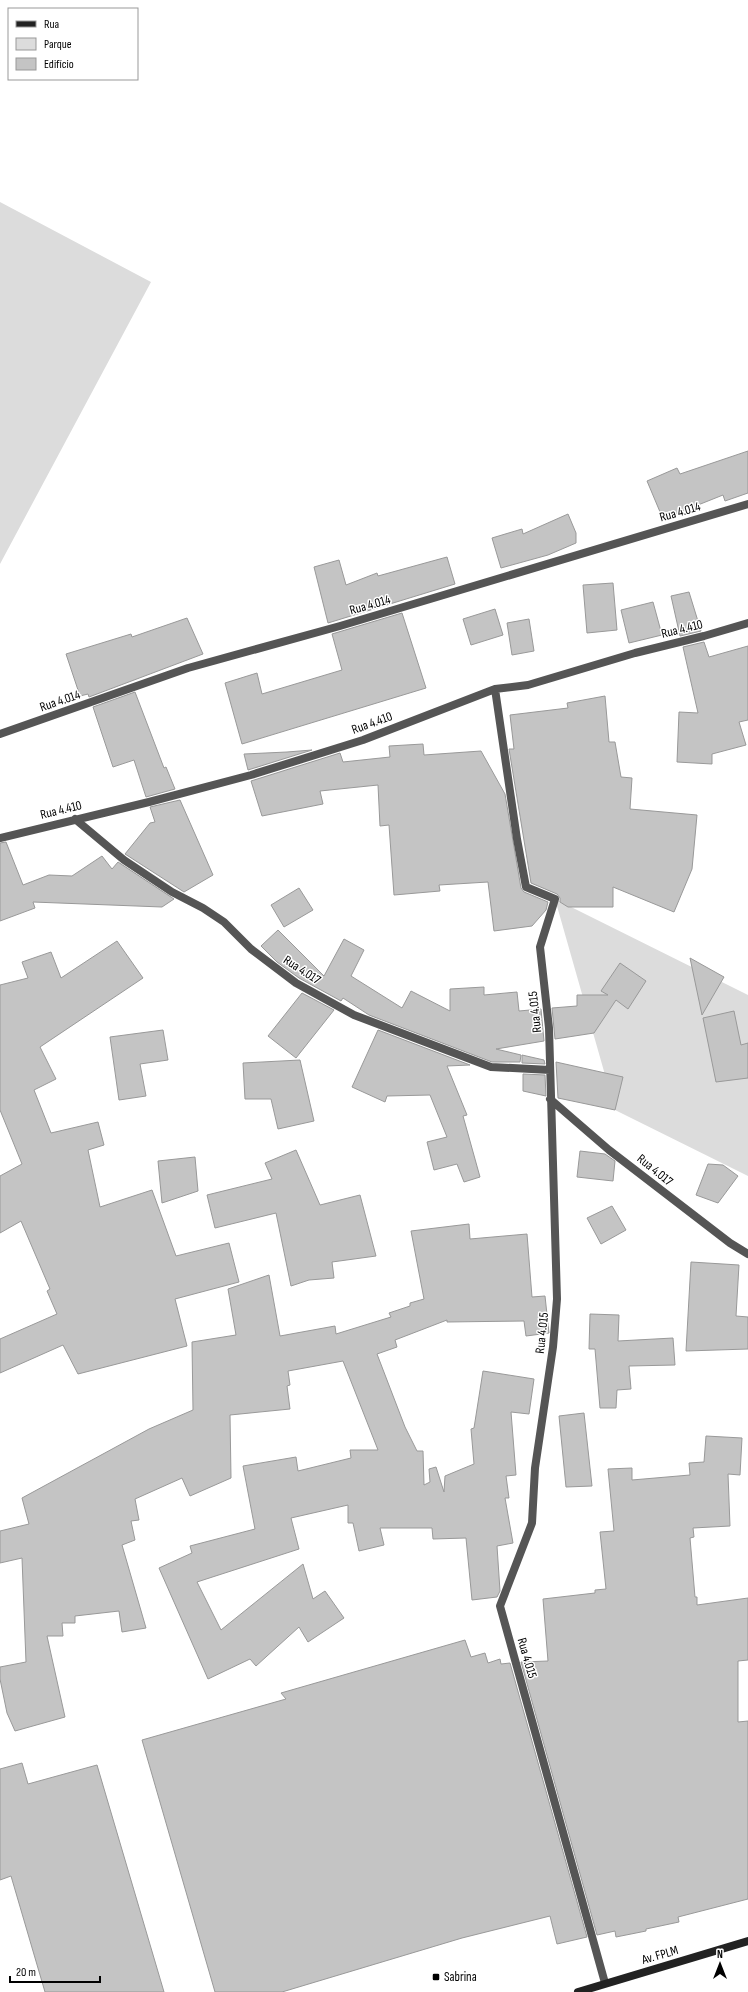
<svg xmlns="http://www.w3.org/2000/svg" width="748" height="1992" font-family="'Sofia Sans Condensed',sans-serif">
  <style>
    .green { fill: #dcdcdc }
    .building { fill: #c4c4c4; stroke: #999 }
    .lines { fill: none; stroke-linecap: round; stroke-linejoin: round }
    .minor { stroke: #555; stroke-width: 8 }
    .secondary { stroke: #222; stroke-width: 8 }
    .poi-dot { fill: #000; stroke: #fff; stroke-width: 1.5 }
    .labels { text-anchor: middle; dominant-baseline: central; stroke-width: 3; stroke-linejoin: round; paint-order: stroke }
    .street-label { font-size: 13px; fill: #000; stroke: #fff }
    .poi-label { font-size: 13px; fill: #000; stroke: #fff; text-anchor: start }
  </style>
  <rect width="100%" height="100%" fill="#fff"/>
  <path class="green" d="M0,202L151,282L0,564Z
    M555,899L748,995V1176L615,1110Z"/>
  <path class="building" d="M748,451V493L725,501L723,495L663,519L647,481L677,468L680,474Z
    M568,514L576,533V543L548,555L501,568L492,538L522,529L523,534Z
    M447,557L455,584L328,623L314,567L339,560L346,585L377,573L378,576Z
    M613,583L617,630L587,633L583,585Z
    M689,592L701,631L680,636L671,596Z
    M653,602L662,635L629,643L621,610Z
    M495,609L503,635L471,645L463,619Z
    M402,613L426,688L242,744L225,683L257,673L262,694L342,670L332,634Z
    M187,618L203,654L89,697L88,694L80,696L66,654L131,634L132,637Z
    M529,619L534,651L512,655L507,623Z
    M704,642L709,657L748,646V720L739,722L746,745L712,754V764L677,762L679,712L698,713L683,647Z
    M135,692L164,768L166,767L175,789L146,797L134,760L113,767L93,707Z
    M605,696L609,742H615L621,777L632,778L630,809L697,815L692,869L674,912L613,887V907H568L560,902V898L557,894L531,883L509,749H514L510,715L568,708L567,703Z
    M423,744L424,755L481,751L505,794L521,888L524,892L548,902L546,910L532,926L494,931L488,882L439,885L440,891L394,895L389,825L380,826L378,785L320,791L323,804L262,816L251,781L340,753L343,762L390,757L389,746Z
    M312,750L248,770L244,754L287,752Z
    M180,800L213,875L184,892L125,854L150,823L155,822L150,807Z
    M6,842L23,885L49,875L72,876L102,856L112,869L118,862L174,899L162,907L33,902L35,908L0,921V843Z
    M299,888L313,910L284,927L271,905Z
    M278,930L324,976L344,939L364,950L351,976L402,1008L411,991L450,1011V989L484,987V995L517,992L519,1011L541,1009L544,1041L496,1049L521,1055L520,1062H492L369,1015L343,998L341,1001L299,978L277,962L261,946Z
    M117,941L143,978L40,1047L56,1079L34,1090L51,1133L98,1122L104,1145L88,1150L100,1207L152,1190L176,1256L229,1243L239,1282L175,1299L187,1346L78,1374L63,1345L0,1373V1339L57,1314L47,1291L50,1289L21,1221L0,1233V1176L22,1164L0,1110V985L28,978L22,962L51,952L61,978Z
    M690,958L724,977L702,1015Z
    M620,963L646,981L628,1009L616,1000L594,1033L555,1039L552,1008L577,1006V995H608L601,991Z
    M302,993L334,1010L296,1058L268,1036Z
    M734,1011L741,1045L748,1043V1078L716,1082L703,1018Z
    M163,1030L168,1060L140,1064L146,1096L119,1100L110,1037Z
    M378,1030L470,1065L447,1066L467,1115L463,1116L480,1177L464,1182L457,1164L434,1170L427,1142L447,1137L430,1095L387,1096L385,1102L352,1087Z
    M522,1055L544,1060L545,1064L522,1063Z
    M300,1060L314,1121L278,1129L271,1099H245L243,1063Z
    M556,1062L623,1077L615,1110L558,1098Z
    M523,1074L545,1075L546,1096L523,1091Z
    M296,1150L320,1205L360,1195L376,1256L332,1262L334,1278L309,1280L291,1286L276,1213L215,1228L207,1195L272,1179L265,1163Z
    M580,1151L605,1154L615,1161L613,1181L577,1177Z
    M195,1157L198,1191L162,1203L158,1161Z
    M708,1164L723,1165L738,1176L718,1203L696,1195Z
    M612,1206L626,1230L601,1244L587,1218Z
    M469,1224L470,1239L527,1234L532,1297L545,1296L549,1333L526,1336L524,1321L447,1322V1320L395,1340L397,1347L377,1354L405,1427L417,1451H423L424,1485L430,1482L429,1469L436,1467L444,1492L445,1476L474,1464L471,1429L474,1428L483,1371L534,1379L529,1414L511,1412L516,1475L506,1476L509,1498H505L513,1543L497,1546L500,1591L497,1597L472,1600L466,1538L433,1539L432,1528H380L384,1545L359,1551L353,1523H348V1505L291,1518L299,1549L197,1582L221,1630L303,1564L313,1599L325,1591L344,1618L308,1642L299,1627L256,1666L250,1659L208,1679L159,1568L192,1553L190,1546L255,1529L243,1466L296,1457L298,1471L351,1458L350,1450H378L343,1361L288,1371L290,1385L287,1386L290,1409L230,1415L231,1478L190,1496L182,1478L135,1499L139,1520L131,1521L135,1540L122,1545L146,1628L122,1632L119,1611L75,1616V1623H62L63,1636H47L65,1717L15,1731L7,1713L0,1679V1667L26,1662L22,1558L0,1563V1531L29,1524L22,1498L149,1429L193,1410L192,1342L236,1335L228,1289L269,1275L280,1336L335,1326L336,1334L391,1317L389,1313L410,1306V1303L424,1299L411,1231Z
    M691,1262L739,1265L736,1316L748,1317V1349L686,1351Z
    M590,1314L619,1315L618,1341L673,1338L675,1365L629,1366L631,1389L617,1390L616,1408H600L595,1349H589Z
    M584,1413L592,1486L566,1487L559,1416Z
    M706,1436L742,1438L740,1475L728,1474L730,1526L693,1528L694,1537L690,1538L695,1597H697V1605L748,1598V1660L738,1661V1722L748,1721V1899L678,1917L679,1922L646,1929V1931L616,1937L615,1931L597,1935L521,1662L548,1661L543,1599L595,1593V1590L606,1589L600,1532L614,1531L608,1469L632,1468V1480L690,1475L689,1463L704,1462Z
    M465,1640L471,1657L485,1653L488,1663L500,1659L501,1664L510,1663L587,1937L557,1944L550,1916L462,1938L282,1992H215L142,1740L286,1699L281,1693Z
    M22,1763L28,1784L97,1765L164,1992H45L11,1876L0,1880V1769Z"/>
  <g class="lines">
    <path class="minor" d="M495,689L517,839L526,887L555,899L540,947L549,1028L557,1299L553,1347L535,1468L532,1523L500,1606L605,1983
      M0,734L188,668L340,626L748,504
      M75,819L124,860L172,892L203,908L224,922L251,949L296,983L354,1015L491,1067L550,1070
      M0,838L149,802L251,775L363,740L495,689L528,685L635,653L704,636L748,623
      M550,1099L609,1150L730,1243L748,1254"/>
    <path class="secondary" d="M578,1992L748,1941"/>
  </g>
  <rect class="poi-dot" x="432" y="1973" width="8" height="8" rx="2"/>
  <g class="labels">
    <g class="street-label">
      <text transform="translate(680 512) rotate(-16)">Rua 4.014</text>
      <text transform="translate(370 605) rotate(-16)">Rua 4.014</text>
      <text transform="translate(682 629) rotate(-14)">Rua 4.410</text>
      <text transform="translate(60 701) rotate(-19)">Rua 4.014</text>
      <text transform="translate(372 723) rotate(-20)">Rua 4.410</text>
      <text transform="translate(61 810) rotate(-14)">Rua 4.410</text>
      <text transform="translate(302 970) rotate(33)">Rua 4.017</text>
      <text transform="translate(535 1012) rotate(-96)">Rua 4.015</text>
      <text transform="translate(655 1170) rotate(39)">Rua 4.017</text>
      <text transform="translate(542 1333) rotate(-84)">Rua 4.015</text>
      <text transform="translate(527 1658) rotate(74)">Rua 4.015</text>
      <text transform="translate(660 1955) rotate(-16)">Av. FPLM</text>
    </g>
    <g class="poi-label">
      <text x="444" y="1977">Sabrina</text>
    </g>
  </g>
  <rect x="8" y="8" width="130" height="72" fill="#ffffff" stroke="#999999"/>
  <rect x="16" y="21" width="20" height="6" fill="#222222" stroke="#999999"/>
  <text x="44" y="28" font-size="12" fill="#000000">Rua</text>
  <rect x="16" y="38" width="20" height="12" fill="#dcdcdc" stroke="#999999"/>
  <text x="44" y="48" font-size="12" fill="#000000">Parque</text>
  <rect x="16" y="58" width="20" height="12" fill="#c4c4c4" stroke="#999999"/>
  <text x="44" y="68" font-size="12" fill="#000000">Edifício</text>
  <g transform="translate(720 1964)" stroke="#ffffff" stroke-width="3" paint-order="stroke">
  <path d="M0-3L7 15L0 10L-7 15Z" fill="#000000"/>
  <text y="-6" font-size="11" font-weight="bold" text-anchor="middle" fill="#000000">N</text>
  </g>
  <path d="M10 1976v6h90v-6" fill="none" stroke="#000000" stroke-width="2"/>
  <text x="16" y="1976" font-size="12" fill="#000000" stroke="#ffffff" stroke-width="3" paint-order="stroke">20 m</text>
</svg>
